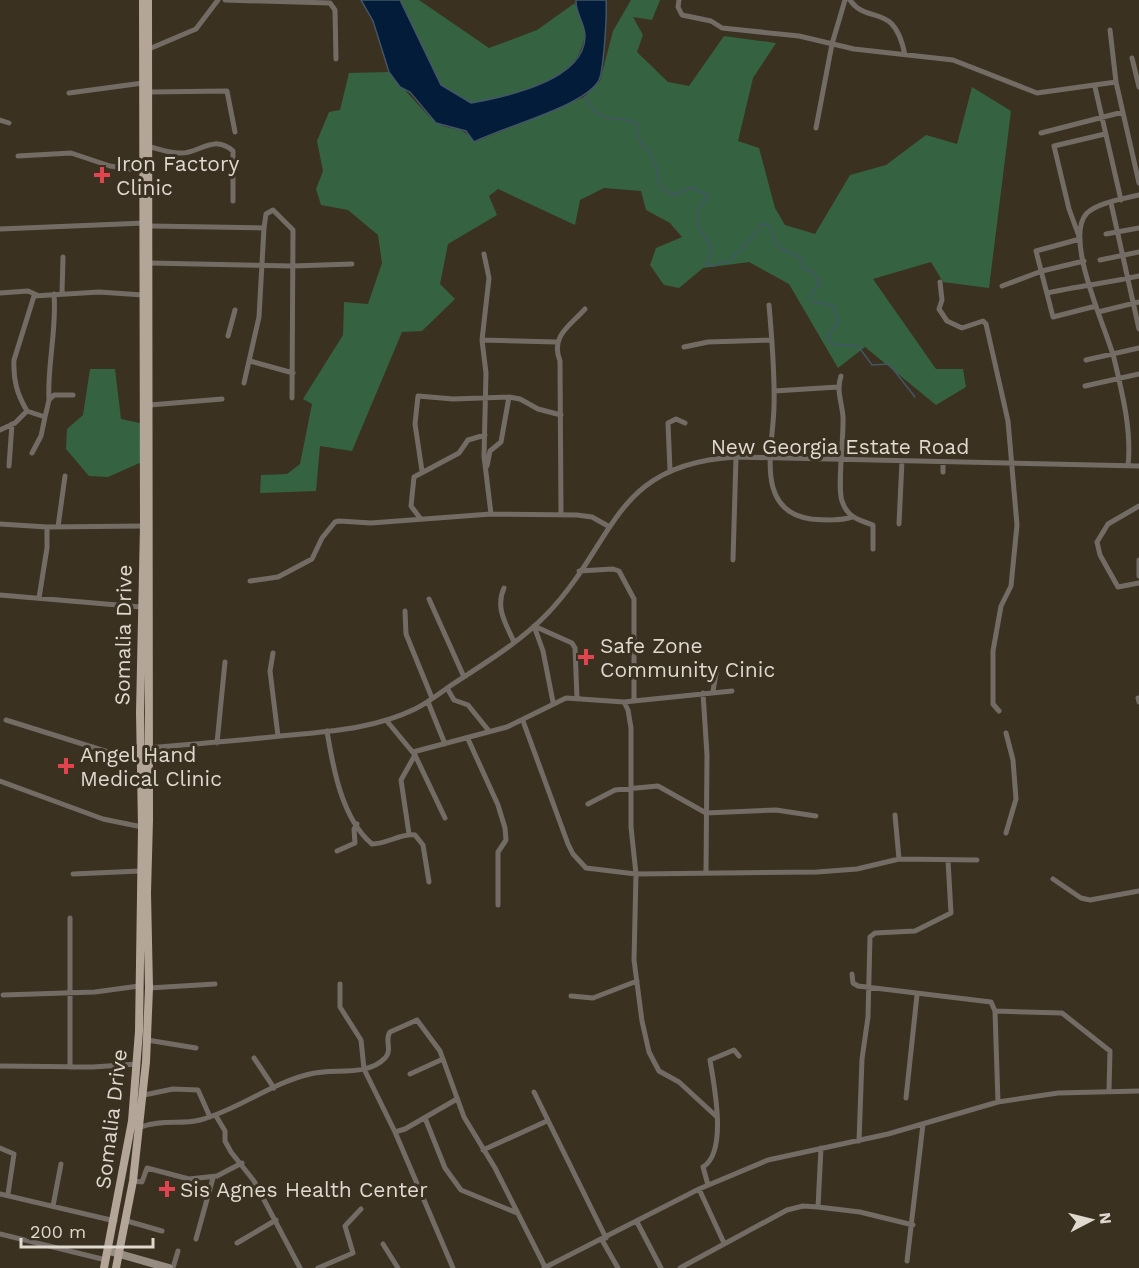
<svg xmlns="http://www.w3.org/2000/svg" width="1139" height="1268" font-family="'Work Sans',sans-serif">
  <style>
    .green { fill: #356342 }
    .water { fill: #021c39; stroke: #456; stroke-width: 1.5 }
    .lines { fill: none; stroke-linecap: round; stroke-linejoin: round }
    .stream { stroke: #456; stroke-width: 1.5 }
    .street { stroke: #736c65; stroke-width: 5 }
    .secondary { stroke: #978c81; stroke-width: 8 }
    .primary { stroke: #b3a597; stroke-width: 8 }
    .health-dot { fill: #e0444e; stroke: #3a3121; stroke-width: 2 }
    .labels { text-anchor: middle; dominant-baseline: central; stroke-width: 6; stroke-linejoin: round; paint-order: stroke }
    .poi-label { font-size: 21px; fill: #dfd9cf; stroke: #3a3121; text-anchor: start }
    .street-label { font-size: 21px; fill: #dfd9cf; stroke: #3a3121 }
  </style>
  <rect width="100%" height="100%" fill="#3a3121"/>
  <path class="green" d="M400,0H419L489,48L537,30L575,3C578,13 586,29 584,39C575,86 511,96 471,103L441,85Z
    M631,0H660L652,20L633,17L643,35L637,52L668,82L689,86L724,36L776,43L753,78L738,141L759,148L775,208L785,225L815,234L850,175L886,165L926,135L957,144L972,87L1011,111L989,288L943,282L931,262L873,279L936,369H963L966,387L936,405L865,347L838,368L789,284L749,262L703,268L679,288L664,285L650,265L656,248L682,237L670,223L646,210L641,191L604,188L580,200L575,225L498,189L489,196L497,215L448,244L440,284L455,299L422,331L402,332L352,451L320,446L316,491L260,493L261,475L287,474L300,464L312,404L303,399L343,335L344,302L368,304L382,263L378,235L348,210L321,205L316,189L323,171L317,141L329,112L340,110L349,73L389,72C394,78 433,122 438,124C455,132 460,124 475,142L584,97L600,81L613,31Z
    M90,369H115L121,419L144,424V461L108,477L89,476L66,449L67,429L83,415Z"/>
  <path class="water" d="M361,0H400L441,85L471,103C504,97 585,81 585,36C585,24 575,12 576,0H606C607,13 604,74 598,82C580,108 505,126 474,142L466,131L436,123L410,92L400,87L389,72L373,21Z"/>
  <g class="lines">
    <path class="stream" d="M585,97C604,128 608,113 637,123C638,151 645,141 654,161C661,177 652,188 675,195L691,187L709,196L697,209L699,217L697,225L712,248L706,265L714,266L722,262H729C739,248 754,240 761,224L769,225L778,247L801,258L804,269L812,271L820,282L810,295L812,302L833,305L838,322L828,336L832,344L858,346L872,365L889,364L915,397"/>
    <path class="street" d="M225,0L330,3L335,10L336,59
      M679,0L678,7L682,15L711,21L722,28L799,36L854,49L953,60L1037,93L1116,82
      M850,0C868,26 894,0 905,55
      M1110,30L1116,82L1139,183
      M149,49L196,29L218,0
      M1132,58L1139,87
      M1095,87L1121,200
      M149,92L227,91L235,132
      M69,93L143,83
      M0,120L9,123
      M816,128L832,44L845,0
      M1041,133L1123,112
      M150,147C159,149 169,153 179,153C198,155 212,133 233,151V201
      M18,156L71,153L110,166L143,171
      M1111,203L1139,329
      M150,226L264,228
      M0,229L145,223
      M1106,234L1139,228
      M484,254L489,278L482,340L486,373L484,456L491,514
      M1100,260L1139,252
      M150,263L292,266L352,264
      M940,282L942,300L939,309L947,321L962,328L983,321L986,324L1008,421L1017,525L1011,586L1001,606L993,651V704L999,711
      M1002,286L1042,271L1084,261
      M0,293L28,291L37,295
      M62,293L63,257
      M1047,293C1078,286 1108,283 1139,276
      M769,305C772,339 775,373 774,407C773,448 754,511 811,519C825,520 839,521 852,517
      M1096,306L1053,317L1036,251L1080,239L1069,209L1054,146L1105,134
      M1098,312L1139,302
      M228,336L235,310
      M482,340L556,342
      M684,347L708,342L772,340
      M1086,360L1139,348
      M250,361L293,373
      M841,376C836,391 842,402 843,417C844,437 837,487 842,501C847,517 858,520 873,525V549
      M244,383L259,317L264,228L266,214L273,210L293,230L292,398
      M1085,386L1139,374
      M774,391L838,387
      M49,400C47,365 57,330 54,294
      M150,405L222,399
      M45,417L49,400L54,395H73
      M0,430L15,423L27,411
      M32,453L41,436L45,417L27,411C17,394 13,380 14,360L34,296L99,292L143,295
      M943,462V472
      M9,466L12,424
      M487,466L490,451L501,442L509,397
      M1128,466C1132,431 1122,392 1114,358C1106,328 1063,238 1087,213C1099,202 1124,199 1139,195
      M670,470L668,423L676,419L685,423
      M422,471L415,424L418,396L453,399L509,397L520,399L538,409L561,415
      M1139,506L1108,524L1097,542L1100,555L1118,587L1139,583
      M561,515L560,361C550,336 570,326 585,309
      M420,518L411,506L414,477L459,453L468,440L485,435
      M0,524L47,527L144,526
      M899,524L902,461
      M58,527L65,476
      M733,560L736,457
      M1139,560V576
      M579,571L613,569L619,571L634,599V700
      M250,581L278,577L312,559L322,538L335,522L339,521L371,523L491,514L577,515L592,517L608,526
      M504,588C495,608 506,624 514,642
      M0,595L141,607
      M39,598L47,548V527
      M429,599L464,677
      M405,611L406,634L432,698
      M534,626L572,643L575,648L577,698
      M534,626L543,651L553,702
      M273,653L270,671L278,736
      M447,688L454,700L468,705L489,731
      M713,691L717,668
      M703,693L707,755L706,873
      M1138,698L1139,702
      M428,702L445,744
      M624,702L628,710L631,728V827L636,874L634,960L642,1021L649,1052L659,1071L679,1082L717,1117
      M6,720L140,762
      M386,720L415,755L445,818
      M523,721L568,844L573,854L586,868L636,874L817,872L857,869L899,859L977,860
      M327,731C333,768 342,819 372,844C387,844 401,833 415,835L423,845L429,882
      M468,739L498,805L505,828L506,840L498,852V905
      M217,743L225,662
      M146,748C194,744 243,740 291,735C333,731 376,728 415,709C428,703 440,693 453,684C485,663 520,642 547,614C617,541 612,464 736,457L1139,466
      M413,752L507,727L566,698L624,702L732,691
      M0,781L103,819L142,827
      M588,804L615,790L658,786L706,813L776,810L816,816
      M895,815L899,859
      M1006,833L1016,799L1013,760L1006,733
      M409,834L401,780L415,755
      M337,851L355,843L354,829L357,824
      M73,874L140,871
      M1053,879L1081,898L1090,900L1139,891
      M70,918V1067
      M852,974L853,983L858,986L991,1002L995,1011L998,1102
      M340,984V1007L361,1040L364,1069L395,1132L453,1268
      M149,988L215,984
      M3,995L95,992L139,986
      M571,996L593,998L637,981
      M995,1011L1062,1013L1110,1051L1109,1090
      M147,1040L196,1048
      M254,1058L274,1088
      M0,1066L93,1067L137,1064
      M410,1074L443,1059
      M534,1092L606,1238
      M144,1095L173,1089L198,1090L210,1117
      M906,1098L917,995
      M216,1116L225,1131V1141L231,1152L254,1181L300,1268
      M425,1118L445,1168L461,1190L517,1213
      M141,1127C163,1119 180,1125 200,1120C238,1110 271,1083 310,1074C334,1068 367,1077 385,1058C393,1050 384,1040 390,1032L417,1020L440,1051L464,1117L495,1168L545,1267
      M395,1132L405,1129L457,1099
      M859,1141L862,1059L868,1017L870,937L875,933L915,931L951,913L948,860
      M0,1148L14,1154L8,1194
      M821,1148L818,1207L860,1212L913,1225
      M483,1150L547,1121
      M133,1181L142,1182L147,1168L189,1179L217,1176L242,1163
      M708,1185L703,1167C728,1152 714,1085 710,1060L734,1050L739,1056
      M699,1189L724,1243
      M0,1194L115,1221
      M53,1206L61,1164
      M127,1221L162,1231
      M637,1222L661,1268
      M0,1234L106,1260
      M196,1239L213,1178
      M602,1240L618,1268
      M237,1243L276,1220
      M383,1244L398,1268
      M907,1261L923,1124
      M173,1268L178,1251
      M318,1268L353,1253L345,1226L361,1209
      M544,1268L699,1189L768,1160L888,1134L998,1102L1058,1093L1139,1091
      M680,1268L787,1210L803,1206L818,1207"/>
    <path class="secondary" d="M109,1251L169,1268"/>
    <path class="primary" d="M104,1268L132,1121L139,1031L142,827L140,712L144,526L143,0
      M116,1268L133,1181L146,1062L149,988L147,893L149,820L148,0"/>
  </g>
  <g class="health-dot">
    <path d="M99 166h6v6h6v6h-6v6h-6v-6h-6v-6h6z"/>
    <path d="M583 648h6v6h6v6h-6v6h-6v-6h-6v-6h6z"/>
    <path d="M63 757h6v6h6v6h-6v6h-6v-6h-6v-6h6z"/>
    <path d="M164 1180h6v6h6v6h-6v6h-6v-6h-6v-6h6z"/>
  </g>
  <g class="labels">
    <g class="poi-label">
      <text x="116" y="163">Iron Factory<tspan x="116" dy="24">Clinic</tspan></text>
      <text x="600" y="645">Safe Zone<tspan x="600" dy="24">Community Cinic</tspan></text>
      <text x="80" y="754">Angel Hand<tspan x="80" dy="24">Medical Clinic</tspan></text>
      <text x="180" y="1189">Sis Agnes Health Center</text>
    </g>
    <g class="street-label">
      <text x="840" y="446">New Georgia Estate Road</text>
      <text transform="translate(123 635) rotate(-89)">Somalia Drive</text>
      <text transform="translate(111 1119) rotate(-83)">Somalia Drive</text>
    </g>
  </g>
  <g transform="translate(1091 1220) rotate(83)" stroke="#3a3121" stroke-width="4.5" paint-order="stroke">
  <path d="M0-4.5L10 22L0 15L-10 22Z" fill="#dfd9cf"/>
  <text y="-9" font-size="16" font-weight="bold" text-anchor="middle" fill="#dfd9cf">N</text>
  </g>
  <path d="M21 1238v9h132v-9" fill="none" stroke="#dfd9cf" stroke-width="3"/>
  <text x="30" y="1238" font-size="18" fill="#dfd9cf" stroke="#3a3121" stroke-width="4.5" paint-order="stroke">200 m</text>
</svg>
